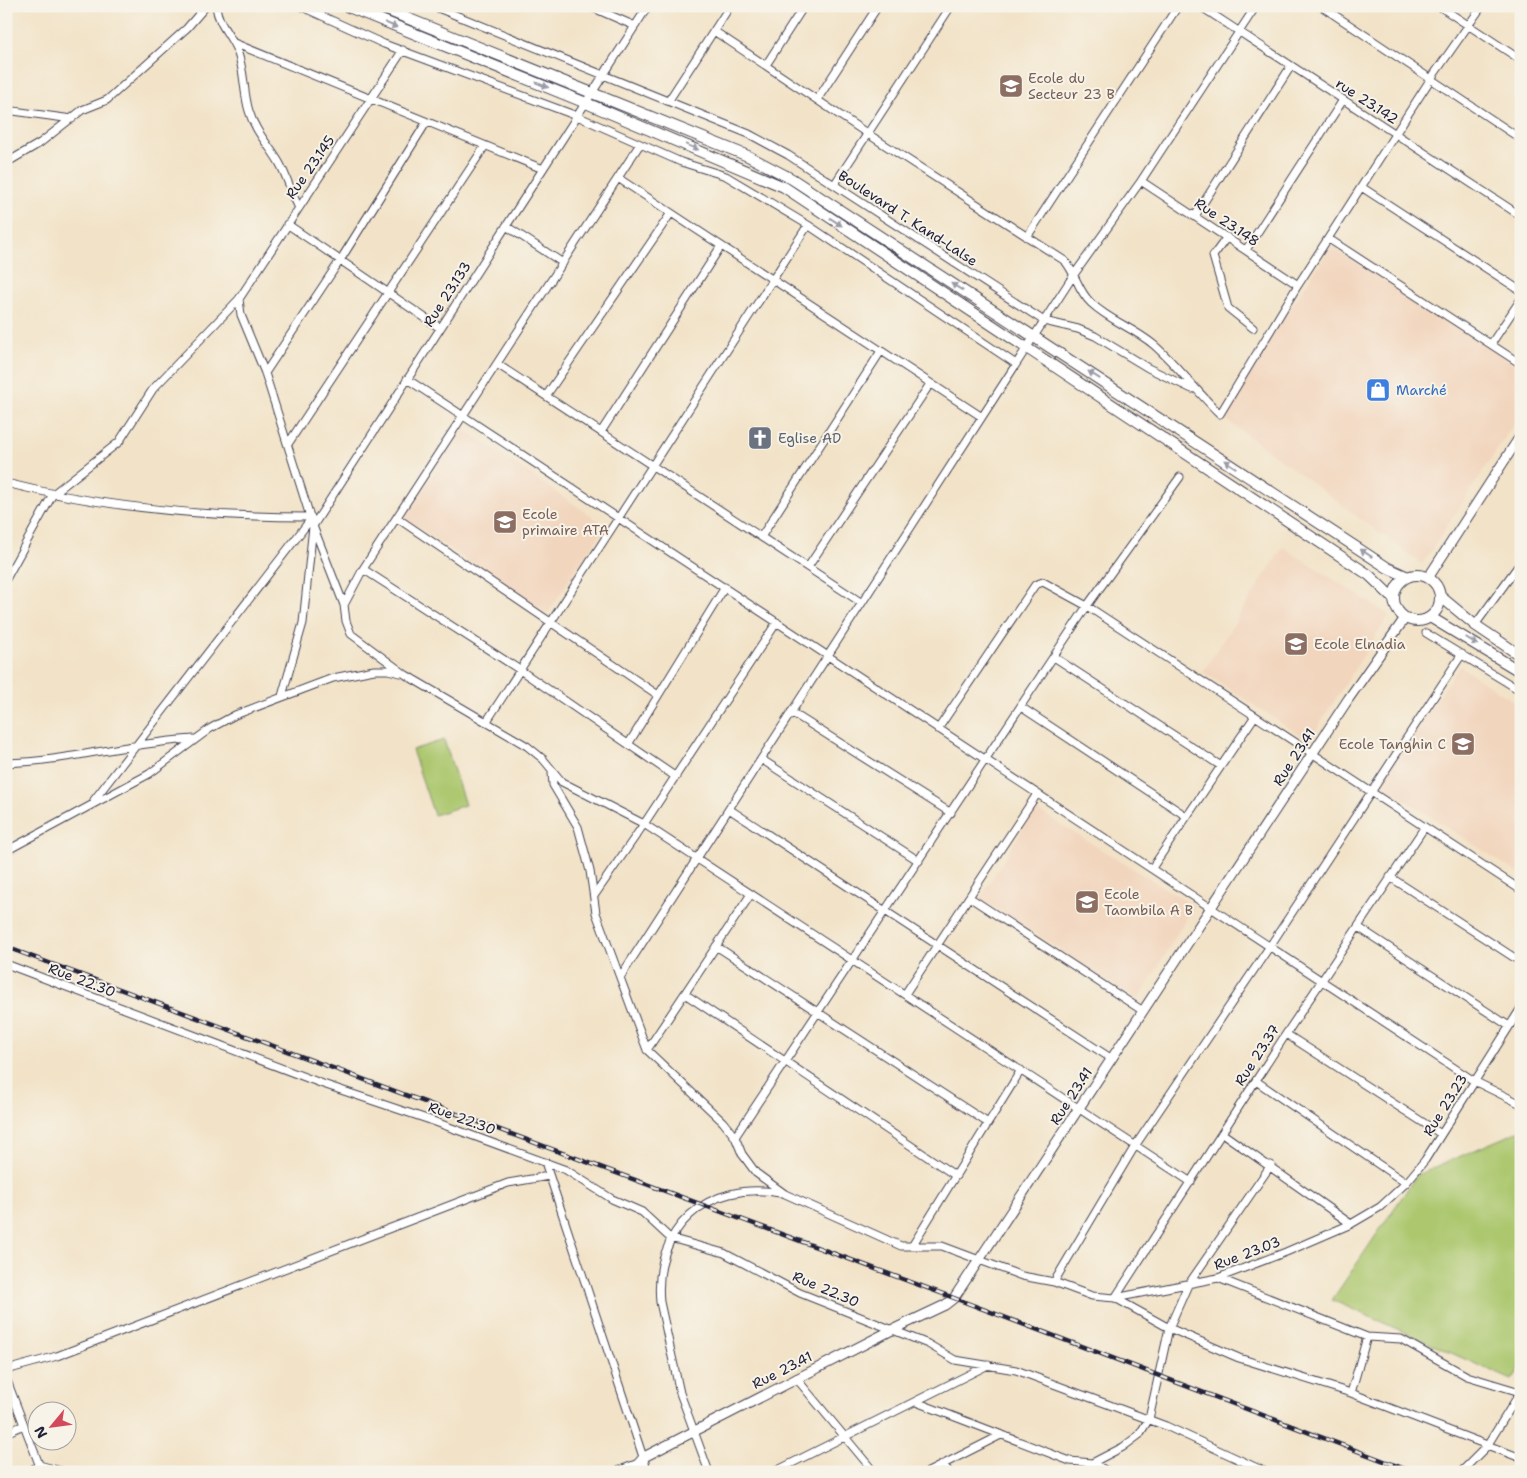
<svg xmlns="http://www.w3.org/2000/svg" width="1527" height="1478" font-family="'Shantell Sans',sans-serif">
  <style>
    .built { fill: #f2d5bd }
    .green { fill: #acc76e; stroke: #677454 }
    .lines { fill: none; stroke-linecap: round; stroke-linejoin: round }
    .street-casing { stroke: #413f50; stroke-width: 9 }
    .secondary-casing { stroke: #413f50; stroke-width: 11 }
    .primary-casing { stroke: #413f50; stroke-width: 12 }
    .street { stroke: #fff; stroke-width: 7 }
    .secondary { stroke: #fff; stroke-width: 9 }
    .primary { stroke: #fff; stroke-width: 10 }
    .rail-casing { stroke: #22223b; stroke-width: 4.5 }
    .rail { stroke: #f7f3e8; stroke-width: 2.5; stroke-dasharray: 8; stroke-linecap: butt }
    .oneway { fill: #9c9ca7 }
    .labels { text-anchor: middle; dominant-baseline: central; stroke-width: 4; stroke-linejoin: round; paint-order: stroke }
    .education-label { font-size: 14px; fill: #785e54; stroke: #f7f3e8; text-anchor: start }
    .street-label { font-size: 14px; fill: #22223b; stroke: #f7f3e8 }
    .shop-label { font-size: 14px; fill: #366cbe; stroke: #f7f3e8; text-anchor: start }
    .worship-label { font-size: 14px; fill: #5b616d; stroke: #f7f3e8; text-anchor: start }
  </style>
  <rect width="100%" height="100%" fill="#f7f3e8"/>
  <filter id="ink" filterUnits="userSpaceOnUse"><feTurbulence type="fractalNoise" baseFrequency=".02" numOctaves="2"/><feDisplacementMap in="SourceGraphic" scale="10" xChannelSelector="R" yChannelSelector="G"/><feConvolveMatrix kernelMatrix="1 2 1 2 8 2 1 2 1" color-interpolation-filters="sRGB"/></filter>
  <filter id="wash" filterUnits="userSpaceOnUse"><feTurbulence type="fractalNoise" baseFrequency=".0096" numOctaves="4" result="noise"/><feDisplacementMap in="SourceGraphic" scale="20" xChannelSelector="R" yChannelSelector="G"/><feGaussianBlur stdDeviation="1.12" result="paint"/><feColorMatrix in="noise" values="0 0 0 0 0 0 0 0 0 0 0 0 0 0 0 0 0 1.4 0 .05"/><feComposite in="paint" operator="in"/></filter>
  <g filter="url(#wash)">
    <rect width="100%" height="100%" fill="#f2e3c8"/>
    <path class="built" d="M1331,246L1521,368V413L1422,564L1220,415Z
      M463,429L606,526L547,614L404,518Z
      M1283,547L1389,615L1309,741L1203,672Z
      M1460,666L1521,706V875L1379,783Z
      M1035,809L1194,906L1138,1000L980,898Z"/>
    <path class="green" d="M444,740L465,805L434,815L412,750Z
      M1521,1130V1367L1512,1380L1332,1300L1417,1175Z"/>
  </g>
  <g filter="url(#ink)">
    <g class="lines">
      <defs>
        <path id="street" d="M216,6C218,25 231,35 237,51C245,70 243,92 249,111C255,132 270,146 280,164C287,177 291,192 298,206
          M300,6L384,44L577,116L681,162L726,176L808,225L1016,364
          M433,6L749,134L788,155L1044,321L1078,329L1095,336L1148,368L1192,389
          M589,6L635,26
          M1200,6L1521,216
          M1321,6L1521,139
          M1439,6L1521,60
          M714,31L868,134L1065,261C1076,274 1078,291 1091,303C1110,321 1134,328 1154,345C1178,366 1197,392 1220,414L1298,285L1430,80L1482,6
          M234,43L543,169
          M766,65L804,6
          M669,100L730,6
          M817,100L878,6
          M6,110L72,119
          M6,163L40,143L82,110L107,100L187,28L206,6
          M618,178L982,417
          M1141,181L1298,285
          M834,185L951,6
          M1363,188L1521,291
          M1195,216L1291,66
          M287,224L440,328
          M506,226L563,263
          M1027,237L1178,6
          M1227,237L1213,256L1228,308L1253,328
          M1329,239L1521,364
          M1246,250L1343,100
          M239,299L241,315L265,373L313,526L344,605L346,621L351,634L406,675L527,746L543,759L562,782L644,824L1191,1182
          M1491,344L1521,299
          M497,364L862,603
          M265,373L341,259L426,123
          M407,379L1474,1081L1521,1104
          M546,396L671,213
          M601,432L721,246
          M288,444L485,146
          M6,483C105,508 209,517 311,517
          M397,518L658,695
          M761,537L881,351
          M808,567L930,384
          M363,569L520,670L676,777
          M6,579L53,494L119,442L153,389L239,299L403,50
          M344,605L363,569L640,144
          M1475,625L1521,562
          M1426,633L1521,691
          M1054,657L1221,766
          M282,696L303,623L313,526L648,6
          M1021,707L1186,816
          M791,712L951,813
          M487,721L808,225
          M938,729L1035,585L1043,582L1087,606L1521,890
          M629,743L725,587
          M761,759L919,861
          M6,763C70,761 131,742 195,739
          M552,773L553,785L578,827L590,871L596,913L647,1050L723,1122L735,1137L742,1154L756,1173L785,1194L901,1246H942L1022,1276L1054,1282L1092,1296L1115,1298L1169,1328L1239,1358L1351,1393L1521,1458
          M94,800L311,519
          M729,809L1112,1059
          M6,851L149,774L211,728L235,715L333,678L374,670H388L400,673
          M1152,868L1255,716
          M1390,877L1521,962
          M594,896L644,824L777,622
          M969,897L1143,1011
          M1358,927L1509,1026
          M716,946L988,1123
          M6,964L323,1084L430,1120L566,1170L612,1199L642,1212L670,1238L724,1253L800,1293L928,1344L955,1360L1016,1370L1166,1426L1266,1472
          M621,976L1073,276L1141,181L1256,6
          M685,994L956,1176
          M905,994L1037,794
          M1286,1034L1441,1134
          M647,1050L751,894
          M1256,1081L1406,1183
          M1222,1133L1351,1224
          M735,1137L1087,606L1180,477
          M545,1162L648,1472
          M912,1246L1021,1070
          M1218,1278L1367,1337L1401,1339L1467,1376L1520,1392
          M1054,1282L1135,1146L1270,946L1462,654
          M1115,1298L1286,1034L1424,828
          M1115,1298L1218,1278L1286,1252L1351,1224L1380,1207L1406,1183L1425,1160L1521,1008
          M6,1370L57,1356L508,1183L549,1176
          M6,1378L42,1472
          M796,1378L874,1472
          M1351,1393L1367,1337
          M916,1402L1070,1461L1092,1463L1109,1472
          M6,1433L24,1425
          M1092,1463L1123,1447L1139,1435L1149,1419L1169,1328L1188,1285L1271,1165
          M943,1464L949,1472
          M29,1472L39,1465L65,1472
          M615,1472L636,1464
          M709,1472L680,1393L660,1302C653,1228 707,1180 780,1193
          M774,1472L988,1365
          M928,1472L999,1436
          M1461,1472L1487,1446L1521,1391"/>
        <path id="secondary" d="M1428,578L1521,435
          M631,1472L644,1457L892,1330L945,1305L954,1298L1349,698L1405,618"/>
        <path id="primary" d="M346,6L586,103L784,187L1369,575L1394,599
          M377,6L748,156L792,179L1388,568L1408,577
          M1394 598a23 23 0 1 1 46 0a23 23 0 1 1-46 0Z
          M1440,596L1475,625L1521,656
          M1430,617L1521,672"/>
      </defs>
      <use href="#street" class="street-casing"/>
      <use href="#secondary" class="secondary-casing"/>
      <use href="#primary" class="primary-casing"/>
      <use href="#street" class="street"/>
      <use href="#secondary" class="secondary"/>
      <use href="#primary" class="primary"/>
      <defs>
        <path id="rail" d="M6,947L954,1298L1413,1472"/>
      </defs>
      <use href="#rail" class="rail-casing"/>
      <use href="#rail" class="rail"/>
    </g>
    <defs><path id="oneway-solid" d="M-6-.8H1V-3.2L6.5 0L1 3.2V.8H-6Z" transform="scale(1.25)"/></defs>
    <g class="oneway">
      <use href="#oneway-solid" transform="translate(391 25) rotate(22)"/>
      <use href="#oneway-solid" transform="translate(542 85) rotate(22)"/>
      <use href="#oneway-solid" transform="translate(692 147) rotate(23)"/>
      <use href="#oneway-solid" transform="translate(836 222) rotate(33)"/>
      <use href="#oneway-solid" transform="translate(957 287) rotate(-148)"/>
      <use href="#oneway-solid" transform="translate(1094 375) rotate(-147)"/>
      <use href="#oneway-solid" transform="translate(1230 464) rotate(-147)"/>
      <use href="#oneway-solid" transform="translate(1366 553) rotate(-147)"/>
      <use href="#oneway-solid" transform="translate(1472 641) rotate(32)"/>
    </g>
  </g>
  <defs>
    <symbol id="school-square" viewBox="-11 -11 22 22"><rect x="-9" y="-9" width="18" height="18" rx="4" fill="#8d6e63" stroke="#f7f3e8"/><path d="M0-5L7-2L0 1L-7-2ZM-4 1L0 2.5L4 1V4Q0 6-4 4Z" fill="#fff"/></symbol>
    <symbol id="shop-square" viewBox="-11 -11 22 22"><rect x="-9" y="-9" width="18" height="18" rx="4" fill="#3f7fe0" stroke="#f7f3e8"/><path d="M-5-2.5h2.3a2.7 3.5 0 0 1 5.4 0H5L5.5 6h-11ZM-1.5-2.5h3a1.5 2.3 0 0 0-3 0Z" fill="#fff"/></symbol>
    <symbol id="church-square" viewBox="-11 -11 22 22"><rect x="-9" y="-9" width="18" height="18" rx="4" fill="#6b7280" stroke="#f7f3e8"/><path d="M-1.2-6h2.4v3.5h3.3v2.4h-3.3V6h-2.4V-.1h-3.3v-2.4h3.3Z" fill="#fff"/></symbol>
  </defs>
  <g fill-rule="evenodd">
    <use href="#school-square" x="997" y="72" width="28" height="28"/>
    <use href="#shop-square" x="1364" y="376" width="28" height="28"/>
    <use href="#church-square" x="746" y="424" width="28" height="28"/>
    <use href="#school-square" x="491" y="508" width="28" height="28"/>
    <use href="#school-square" x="1282" y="630" width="28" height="28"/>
    <use href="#school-square" x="1449" y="730" width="28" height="28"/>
    <use href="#school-square" x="1073" y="888" width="28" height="28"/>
  </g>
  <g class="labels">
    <g class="education-label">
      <text x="1028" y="78">Ecole du<tspan x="1028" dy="16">Secteur 23 B</tspan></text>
      <text x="522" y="514">Ecole<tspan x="522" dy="16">primaire ATA</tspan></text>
      <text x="1314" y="644">Ecole Elnadia</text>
      <text x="1446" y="744" text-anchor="end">Ecole Tanghin C</text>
      <text x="1104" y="894">Ecole<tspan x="1104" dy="16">Taombila A B</tspan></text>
    </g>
    <g class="street-label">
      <text transform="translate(1367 101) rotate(33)">rue 23.142</text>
      <text transform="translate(310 167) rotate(-55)">Rue 23.145</text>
      <text transform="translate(908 218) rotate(33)">Boulevard T. Kand-Lalse</text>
      <text transform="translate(1227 222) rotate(34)">Rue 23.148</text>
      <text transform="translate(447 294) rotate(-57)">Rue 23.133</text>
      <text transform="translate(1294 757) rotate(-57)">Rue 23.41</text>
      <text transform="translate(82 980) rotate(21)">Rue 22.30</text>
      <text transform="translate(1257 1055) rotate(-57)">Rue 23.37</text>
      <text transform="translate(1071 1096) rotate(-57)">Rue 23.41</text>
      <text transform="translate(1445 1105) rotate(-58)">Rue 23.23</text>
      <text transform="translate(462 1118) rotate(20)">Rue 22.30</text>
      <text transform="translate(1247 1253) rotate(-21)">Rue 23.03</text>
      <text transform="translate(826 1289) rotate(23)">Rue 22.30</text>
      <text transform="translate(782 1370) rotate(-27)">Rue 23.41</text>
    </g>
    <g class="shop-label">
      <text x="1396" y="390">Marché</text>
    </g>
    <g class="worship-label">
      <text x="778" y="438">Eglise AD</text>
    </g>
  </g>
  <rect width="1527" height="1478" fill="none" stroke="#f7f3e8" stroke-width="25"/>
  <g transform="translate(52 1426) rotate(241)"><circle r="24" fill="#f7f3e8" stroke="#a29fa3"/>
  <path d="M0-4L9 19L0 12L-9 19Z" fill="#d1495b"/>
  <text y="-8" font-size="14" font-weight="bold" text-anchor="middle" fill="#22223b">N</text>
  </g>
</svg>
